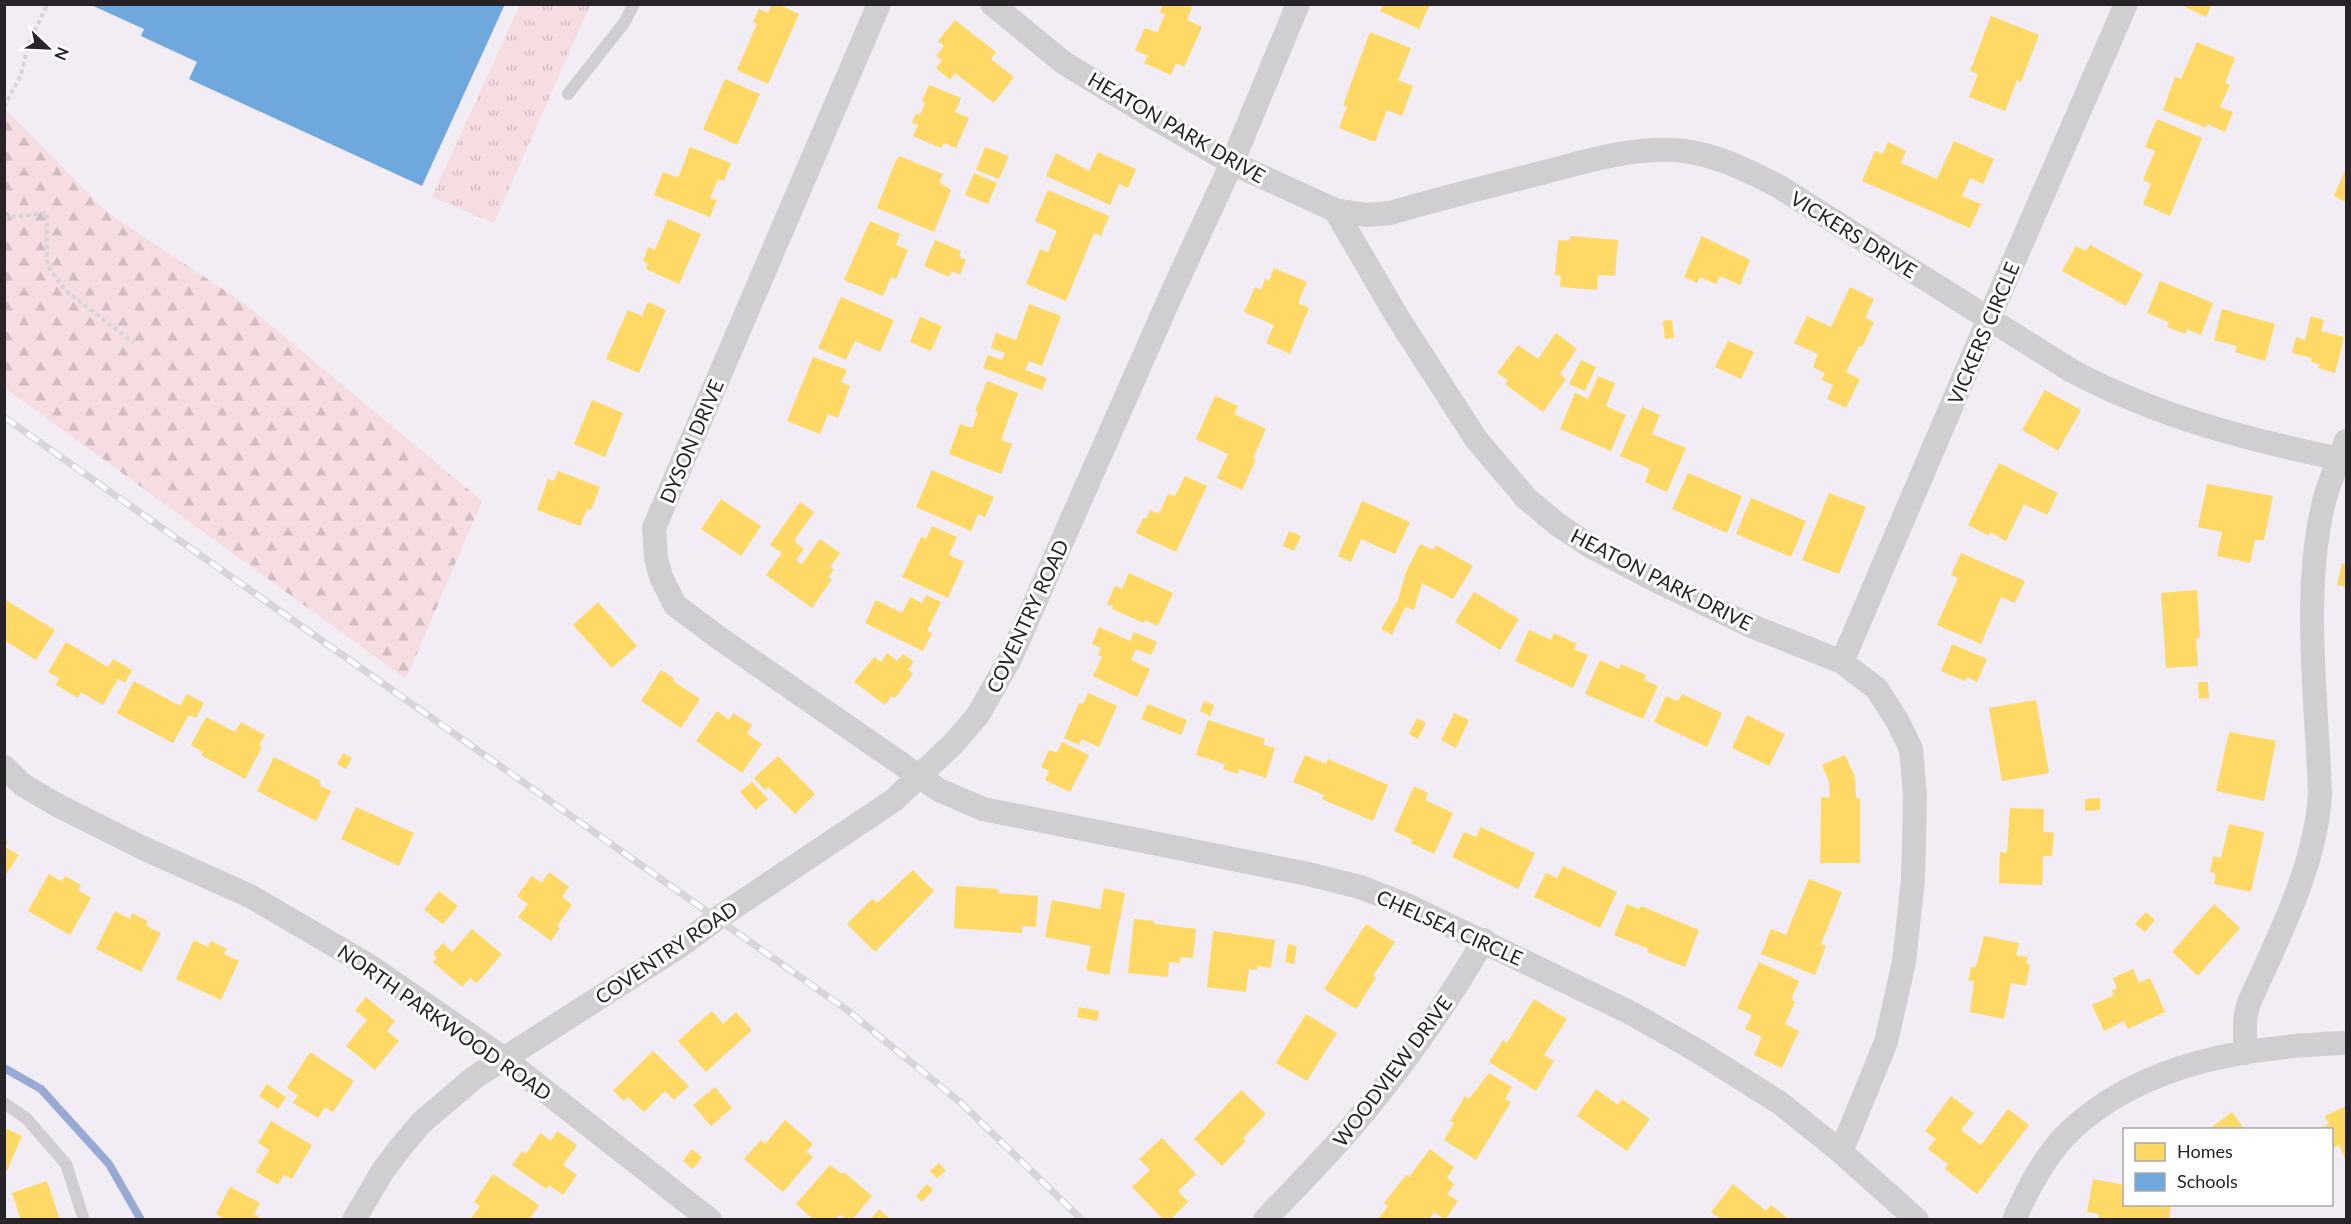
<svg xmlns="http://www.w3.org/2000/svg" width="2351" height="1224" font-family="Lato,sans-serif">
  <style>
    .forest { fill: url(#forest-firs) }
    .park { fill: url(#park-tufts) }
    .homes { fill: #ffd966 }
    .schools { fill: #6fa8dc }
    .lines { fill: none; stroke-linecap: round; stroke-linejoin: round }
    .stream { stroke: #98aad4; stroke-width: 8 }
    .path { stroke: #d7d5d7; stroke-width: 4; stroke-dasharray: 4.5 3; stroke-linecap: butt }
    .service { stroke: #d0ced0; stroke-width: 12 }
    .minor { stroke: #d0ced0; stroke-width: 24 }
    .rail-casing { stroke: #d7d5d8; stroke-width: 7 }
    .rail { stroke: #fff; stroke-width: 4.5; stroke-dasharray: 14; stroke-linecap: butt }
    .labels { text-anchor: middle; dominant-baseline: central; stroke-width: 6; stroke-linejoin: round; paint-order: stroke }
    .street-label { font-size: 20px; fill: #272329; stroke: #fff }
  </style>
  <defs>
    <pattern id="forest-firs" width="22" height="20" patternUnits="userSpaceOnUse" patternTransform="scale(1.5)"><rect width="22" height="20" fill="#f5dde2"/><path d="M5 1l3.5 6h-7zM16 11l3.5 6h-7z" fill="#d2bdc2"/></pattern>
    <pattern id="park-tufts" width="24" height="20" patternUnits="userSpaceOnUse" patternTransform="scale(1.5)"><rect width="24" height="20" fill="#f5dde2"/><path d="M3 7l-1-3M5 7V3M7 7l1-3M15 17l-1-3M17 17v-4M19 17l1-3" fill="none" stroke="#d2bdc2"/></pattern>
  </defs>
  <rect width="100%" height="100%" fill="#f2ecf4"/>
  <path class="forest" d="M4,108L108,213L245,304L482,501L406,679L5,388Z"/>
  <path class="park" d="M520,5H590L494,223L432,197Z"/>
  <path class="homes" d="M772,4H778L799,14L768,84L737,70L757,24L753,22L759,9L768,13Z
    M1163,4H1186L1192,7L1187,20L1202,27L1184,67L1176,63L1171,75L1144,63L1148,56L1135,50L1145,28L1157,33L1165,15L1160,12Z
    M1383,4H1430L1419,29L1380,11Z
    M2179,4H2212L2206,17Z
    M1991,16L2039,35L2021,82L2017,80L2005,111L1969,97L1978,74L1970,71Z
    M955,20L996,52L991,59L1014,77L994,103L955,73L950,80L936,68L942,60L936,56L944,46L938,41Z
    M1370,32L1411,48L1398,80L1413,86L1402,116L1387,110L1375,142L1339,128L1347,107L1343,105Z
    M2197,42L2235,58L2225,83L2230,85L2220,107L2233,112L2225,132L2207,124L2206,128L2163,110L2175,77L2181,79Z
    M725,79L760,94L737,145L703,129Z
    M929,85L961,98L955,112L969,118L956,148L944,143L941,148L913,136L918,125L912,123L916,113L920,115L925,103L922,101Z
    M2157,119L2202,138L2170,216L2143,204L2151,184L2143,180L2155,151L2145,147Z
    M1954,141L1994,159L1983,184L1970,178L1962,196L1981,204L1970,228L1862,181L1875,151L1883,154L1888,142L1906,151L1901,163L1937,179Z
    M690,147L731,163L724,181L718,179L710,198L717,200L710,217L654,195L663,172L678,178Z
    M985,147L1009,156L999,179L976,170Z
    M1098,152L1136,169L1128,188L1119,184L1110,205L1046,176L1056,153L1089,171Z
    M899,156L943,174L939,182L951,190L934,232L877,208L894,165Z
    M2346,168V202L2334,196Z
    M974,173L997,183L988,204L965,195Z
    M1048,190L1109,216L1101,236L1094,233L1066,301L1026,284L1040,249L1048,252L1057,231L1035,221Z
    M668,219L701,234L679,284L646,269L648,263L643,261L648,247L655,250Z
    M870,221L900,234L896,245L908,250L896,279L891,277L883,296L844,280Z
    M1570,236L1618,240L1615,276L1598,275L1597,290L1560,287L1561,276L1555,275L1558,240L1570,241Z
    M1702,236L1750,260L1740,285L1720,276L1716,284L1700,277L1697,283L1684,277Z
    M935,240L961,251L959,257L966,260L960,275L952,271L949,277L924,266Z
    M2090,245L2143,274L2126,306L2062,271L2076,246L2086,251Z
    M1274,268L1307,282L1298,303L1309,308L1290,354L1266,343L1274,325L1244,312L1255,287L1261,290L1265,279L1269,281Z
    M2160,281L2213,303L2201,335L2187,329L2185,334L2167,327L2169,322L2147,313Z
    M1850,287L1874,299L1865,318L1874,322L1862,347L1859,346L1846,372L1860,379L1846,408L1827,399L1833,385L1822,380L1825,373L1813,367L1818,354L1794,343L1807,316L1831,327Z
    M841,297L894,320L880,352L855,341L846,360L818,348Z
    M648,302L666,310L639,373L606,359L628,310L642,316Z
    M1029,304L1061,316L1042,366L1029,361L1025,370L1047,378L1042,390L983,368L988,355L1002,360L1005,353L991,348L996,333L1016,340Z
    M2222,309L2275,324L2265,361L2235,352L2237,346L2214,340Z
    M2311,316L2324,320L2321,331L2344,337L2335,373L2318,368L2320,364L2311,362L2312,358L2292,353L2296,337L2305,340Z
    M920,317L942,326L931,351L910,342Z
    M1672,320L1674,338L1665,339L1663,321Z
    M1556,333L1577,349L1560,374L1566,379L1543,412L1505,384L1508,380L1497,373L1518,345L1538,359Z
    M1728,341L1754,352L1741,379L1715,367Z
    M813,357L847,370L841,382L850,386L838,418L828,414L820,434L787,421Z
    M1581,360L1596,367L1585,391L1569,384Z
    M1598,376L1615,383L1606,406L1626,415L1611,451L1560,429L1575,393L1588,399Z
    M987,381L1018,393L1001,440L1012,444L1001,474L949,454L960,424L972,428L978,412L975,411Z
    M2045,390L2081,410L2058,451L2022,430Z
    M1215,396L1238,406L1234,414L1266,429L1253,458L1256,459L1242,490L1217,478L1228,454L1196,439Z
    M592,400L623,413L605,457L574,444Z
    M1642,407L1660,415L1652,434L1686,448L1667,492L1645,482L1650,469L1620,456Z
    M1999,463L2058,493L2047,515L2024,504L2006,541L1990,532L1989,536L1968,525Z
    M932,470L994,497L985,517L978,514L971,531L916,507Z
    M558,471L600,487L591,510L587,509L580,526L537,510L548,479L554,481Z
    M1688,473L1742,496L1727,533L1672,509Z
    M1185,476L1207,486L1176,552L1136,533L1143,518L1146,519L1150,510L1159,514L1168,494L1175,496Z
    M2207,484L2273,496L2264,540H2255L2250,563L2217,556L2222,532L2198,527Z
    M1829,493L1866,507L1839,574L1802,560Z
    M1751,498L1806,521L1791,557L1736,534Z
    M721,499L761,526L741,556L701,529Z
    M1362,501L1410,522L1395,554L1361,539L1351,562L1338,556Z
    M800,502L814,512L794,541L804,549L796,560L802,564L820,539L840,553L830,567L834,570L828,577L832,579L812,608L766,575L782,553L770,545Z
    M932,526L957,537L949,555L964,562L948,598L902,577L921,537L926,539Z
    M1289,531L1301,536L1294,551L1283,546Z
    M1420,544L1433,550L1436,545L1473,566L1453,599L1422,583L1414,610L1405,607L1392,635L1381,629L1398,600L1406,572Z
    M1961,553L2025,581L2015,603L2001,597L1981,644L1937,625L1958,578L1951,575Z
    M2342,563L2346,564V587L2337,585Z
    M1129,573L1173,593L1158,626L1145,620L1144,623L1112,609L1113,606L1107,604L1115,586L1122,589Z
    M2197,590L2200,638H2196L2198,666L2166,668L2161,593Z
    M1474,592L1519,619L1500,650L1455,622Z
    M926,595L941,602L927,631L932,633L923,651L865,623L876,600L902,613L910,597L922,603Z
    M4,599L55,630L36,660L4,640Z
    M598,602L637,646L612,668L573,625Z
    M1099,627L1130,641L1134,632L1157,642L1151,655L1136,649L1131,660L1150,669L1137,697L1093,676L1102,657L1098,655L1101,648L1092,644Z
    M1529,630L1551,640L1554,633L1577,644L1574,649L1588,655L1573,688L1515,661Z
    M66,642L108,667L113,659L132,670L125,683L118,679L103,705L81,692L78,698L56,685L59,678L48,672Z
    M1952,644L1987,659L1977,682L1967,677L1965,681L1941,671Z
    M887,653L897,661L903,654L914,662L908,669L913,674L895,698L892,696L885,705L854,682L874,657L881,662Z
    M1600,660L1619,669L1621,664L1646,675L1644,680L1658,686L1643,719L1585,694Z
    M661,670L674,678L673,681L700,699L681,728L641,701Z
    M134,681L180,706L187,694L204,703L196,718L189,715L173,743L117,713Z
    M2198,682H2208L2209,698L2199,699Z
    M1088,693L1117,706L1099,747L1081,739L1079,745L1064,738L1079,703L1083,704Z
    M1682,694L1722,713L1707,747L1654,722L1666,696L1678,701Z
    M2036,700L2049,773L2002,781L1989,708Z
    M1204,701L1214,705L1210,716L1200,711Z
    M1148,704L1187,720L1181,735L1141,719Z
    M717,711L729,720L733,713L752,725L747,734L762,744L742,773L696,741Z
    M1454,713L1469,720L1456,748L1441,740Z
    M1747,715L1785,734L1769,766L1732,748Z
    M206,717L235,732L241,722L265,735L259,745L262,747L245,779L201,755L203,752L191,745Z
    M1417,718L1426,723L1418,739L1409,734Z
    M1208,720L1265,739L1263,745L1275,748L1266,778L1239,769L1238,774L1223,769L1225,764L1196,755Z
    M2229,732L2276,741L2264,801L2216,791Z
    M1062,742L1089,755L1070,792L1045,780L1049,771L1041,767L1049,750L1057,753Z
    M343,753L352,758L346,769L337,764Z
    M1305,755L1326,764L1328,759L1388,785L1373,821L1322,799L1324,795L1293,782Z
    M1845,755L1855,777L1856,798H1860V863H1820L1821,797L1830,798L1829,782L1822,765Z
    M778,756L815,794L795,814L768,787L765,790L754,778Z
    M274,757L321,781L319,785L331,791L316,821L257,791Z
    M752,782L768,799L756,810L740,792Z
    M1414,786L1428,793L1425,800L1453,813L1434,854L1411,843L1413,840L1394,831Z
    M2100,798V810L2085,811V799Z
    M356,807L414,833L399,866L341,839Z
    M2010,808L2044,809L2043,832L2054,833L2052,856H2043L2042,885L1999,883L2000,852L2007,853Z
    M2229,824L2264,832L2251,892L2214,884L2216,874L2210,872L2213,856L2221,858Z
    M1481,827L1535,853L1518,889L1452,857L1464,832L1476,837Z
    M4,839L8,842L5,847L19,855L4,877Z
    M1563,866L1617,892L1600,928L1534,897L1546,873L1557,878Z
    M913,870L934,891L875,952L847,924L872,899L877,903Z
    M549,872L569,887L562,897L572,905L557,926L560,928L551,941L518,917L528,904L517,896L532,876L542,883Z
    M49,874L62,882L65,876L81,885L78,890L91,898L70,935L28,911Z
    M1809,879L1842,892L1821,944L1826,946L1815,975L1761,954L1771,929L1786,935Z
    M956,886L998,889V893L1038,896L1036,927L1022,926V933L954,928Z
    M1104,888L1125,893L1109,975L1086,970L1091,946L1045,937L1052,900L1100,909Z
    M439,891L458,906L443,924L424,910Z
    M1627,904L1639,909L1641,906L1699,930L1685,967L1647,952L1649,949L1614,935Z
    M2214,904L2240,928L2198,976L2172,952Z
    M115,911L130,919L132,913L148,921L146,926L161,933L141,972L96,949Z
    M2146,912L2155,920L2145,932L2135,924Z
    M1134,919L1154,921V924L1196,929L1193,958L1180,957V963L1169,962L1168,977L1128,973Z
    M1366,924L1395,942L1373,976L1376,978L1356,1009L1324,989Z
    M472,929L502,954L477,983L470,978L462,987L433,962L437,957L433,954L443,943L452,952Z
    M1213,931L1275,940L1271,968L1257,966V970L1249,969L1246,992L1207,987Z
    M1984,936L2019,943L2016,955L2028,957L2026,964L2030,965L2026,986L2011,983L2004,1019L1970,1012L1974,981L1968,980L1971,967H1976Z
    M194,940L208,947L211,941L227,949L224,954L239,961L221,1000L176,979Z
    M1288,944L1297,946L1294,964L1285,962Z
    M1759,962L1799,981L1791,999L1795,1002L1785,1024L1799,1031L1782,1068L1754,1055L1762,1037L1745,1029L1752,1015L1737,1008Z
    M2133,969L2139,983L2150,978L2165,1012L2128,1029L2124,1021L2104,1031L2092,1005L2114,995L2112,990L2117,988L2113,978Z
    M366,997L395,1021L387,1031L399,1041L375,1070L346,1046L367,1020L355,1010Z
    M1534,999L1567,1019L1544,1055L1554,1061L1536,1091L1489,1062L1503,1040L1507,1043Z
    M1079,1007L1099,1011L1097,1021L1077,1017Z
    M712,1011L723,1024L736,1012L752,1030L706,1072L678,1041Z
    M1306,1014L1337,1033L1307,1081L1276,1063Z
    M653,1051L689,1086L674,1100L665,1091L644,1112L628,1097L624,1101L613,1091Z
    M310,1052L354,1081L333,1112L325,1107L318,1118L293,1103L298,1095L287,1088Z
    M1489,1073L1512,1087L1505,1099L1511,1102L1476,1160L1444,1140L1454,1123L1450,1121L1465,1096L1469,1099Z
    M267,1084L286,1097L278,1109L259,1096Z
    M715,1087L732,1108L711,1126L693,1105Z
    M1596,1089L1618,1105L1622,1099L1650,1119L1627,1151L1577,1116Z
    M1241,1090L1266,1114L1243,1138L1246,1141L1222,1166L1194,1139Z
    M1951,1096L1974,1113L1961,1130L1981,1145L2008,1109L2029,1125L1977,1194L1945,1169L1948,1164L1928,1149L1936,1139L1925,1131Z
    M2346,1106V1161L2339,1145L2332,1149V1130H2317L2329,1124L2325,1116Z
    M2232,1112L2245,1130H2208Z
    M785,1120L813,1144L806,1152L813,1157L783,1192L744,1159L761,1140L765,1144Z
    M271,1121L312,1145L292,1179L284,1175L278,1185L256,1172L269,1150L258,1143Z
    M5,1128L22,1136L7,1171L5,1169Z
    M557,1131L577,1145L563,1165L577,1175L563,1195L549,1185L546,1189L512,1165L522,1151L526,1154L540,1133L551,1141Z
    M1162,1138L1196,1174L1178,1191L1188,1202L1170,1220H1164L1132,1187L1150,1170L1139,1159Z
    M692,1149L702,1157L693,1169L683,1161Z
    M1430,1149L1454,1167L1447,1178L1454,1184L1447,1194L1458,1201L1445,1220L1434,1212L1429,1220H1381L1379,1218L1388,1206L1384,1203L1406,1175L1409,1177Z
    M939,1163L946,1171L937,1178L930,1171Z
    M830,1165L842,1174L844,1172L872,1196L852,1220H847L840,1214L835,1220H814L796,1204Z
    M493,1174L539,1205L529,1220H470L480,1206L474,1202Z
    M2093,1179L2124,1185V1204H2171L2169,1220H2098L2099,1214L2087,1212Z
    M47,1181L60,1220H21L12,1193Z
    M927,1184L933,1190L922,1202L916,1196Z
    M1733,1184L1766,1211L1771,1205L1790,1220H1722L1711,1212Z
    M230,1187L260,1203L254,1214L264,1220H226L216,1214Z
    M879,1209L891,1220H870Z"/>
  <path class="schools" d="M89,4H505L422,186L189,79L197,62L141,36L144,29Z"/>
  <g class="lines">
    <path class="stream" d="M4,1068L41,1089L109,1164L141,1220"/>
    <path class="path" d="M4,107L21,75L28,45L46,7L44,4
      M4,218L47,213V265L66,291L134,343"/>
    <path class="service" d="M568,94L624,23L634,4
      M4,1103L26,1118L66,1164L84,1220"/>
    <path class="minor" d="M879,4L654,528L656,558L661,577L675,605L719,638L939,790L983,809L1308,874L1360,887L1409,906L1631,1013L1696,1050L1780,1103L1841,1152L1917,1220
      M992,4L1064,63L1156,119L1232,163L1335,210L1398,318L1476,439L1526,498L1557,524L1590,546L1663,584L1749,625L1842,662L1877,689L1898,722L1911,749L1915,795L1913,880L1904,962L1886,1042L1841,1152
      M1335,210L1366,215L1390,213C1441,198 1493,185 1545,172C1588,161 1638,145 1684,151C1717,155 1749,171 1778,186L2072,371C2158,417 2252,441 2346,460
      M1842,662L1989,318L2126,4
      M4,767L23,785L57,805L145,849L250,896L368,965L503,1058L710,1220
      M2245,1053V1020L2248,1005C2277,940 2316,866 2320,794C2317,703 2302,594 2323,506C2328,483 2338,462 2346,441
      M354,1220L382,1172L400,1148L422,1122L475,1077L677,948L718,918L894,800L954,743L978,715L1010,659L1171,295L1232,163L1298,4
      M1265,1220C1293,1190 1322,1161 1349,1130C1398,1073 1446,1005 1484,940
      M2014,1220C2028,1188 2045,1155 2070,1131C2143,1062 2250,1046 2346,1043"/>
    <defs>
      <path id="rail" d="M4,417L847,1010L960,1102L1082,1220"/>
    </defs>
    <use href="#rail" class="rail-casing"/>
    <use href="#rail" class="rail"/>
  </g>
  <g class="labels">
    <g class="street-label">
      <text transform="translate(1177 127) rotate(30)">HEATON PARK DRIVE</text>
      <text transform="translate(1854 234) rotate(32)">VICKERS DRIVE</text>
      <text transform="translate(1983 333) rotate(-67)">VICKERS CIRCLE</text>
      <text transform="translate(691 441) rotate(-67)">DYSON DRIVE</text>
      <text transform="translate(1662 579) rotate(27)">HEATON PARK DRIVE</text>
      <text transform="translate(1027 616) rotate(-65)">COVENTRY ROAD</text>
      <text transform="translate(1450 927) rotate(24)">CHELSEA CIRCLE</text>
      <text transform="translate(666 952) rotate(-34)">COVENTRY ROAD</text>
      <text transform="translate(445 1022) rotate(35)">NORTH PARKWOOD ROAD</text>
      <text transform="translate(1392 1071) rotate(-53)">WOODVIEW DRIVE</text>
    </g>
  </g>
  <rect width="2351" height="1224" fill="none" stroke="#272329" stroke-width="12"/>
  <rect x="2123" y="1128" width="210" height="78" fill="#ffffff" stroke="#a9a7a9" stroke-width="1.5"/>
  <rect x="2135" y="1143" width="30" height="18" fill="#ffd966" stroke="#a9a7a9" stroke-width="1.5"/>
  <text x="2177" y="1158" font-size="18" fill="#272329">Homes</text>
  <rect x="2135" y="1173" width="30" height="18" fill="#6fa8dc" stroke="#a9a7a9" stroke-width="1.5"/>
  <text x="2177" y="1188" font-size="18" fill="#272329">Schools</text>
  <g transform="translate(48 48) rotate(113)" stroke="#ffffff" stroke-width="4.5" paint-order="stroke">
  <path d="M0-4.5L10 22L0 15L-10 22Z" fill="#272329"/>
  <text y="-9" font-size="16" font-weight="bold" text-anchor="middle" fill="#272329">N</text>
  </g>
</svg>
